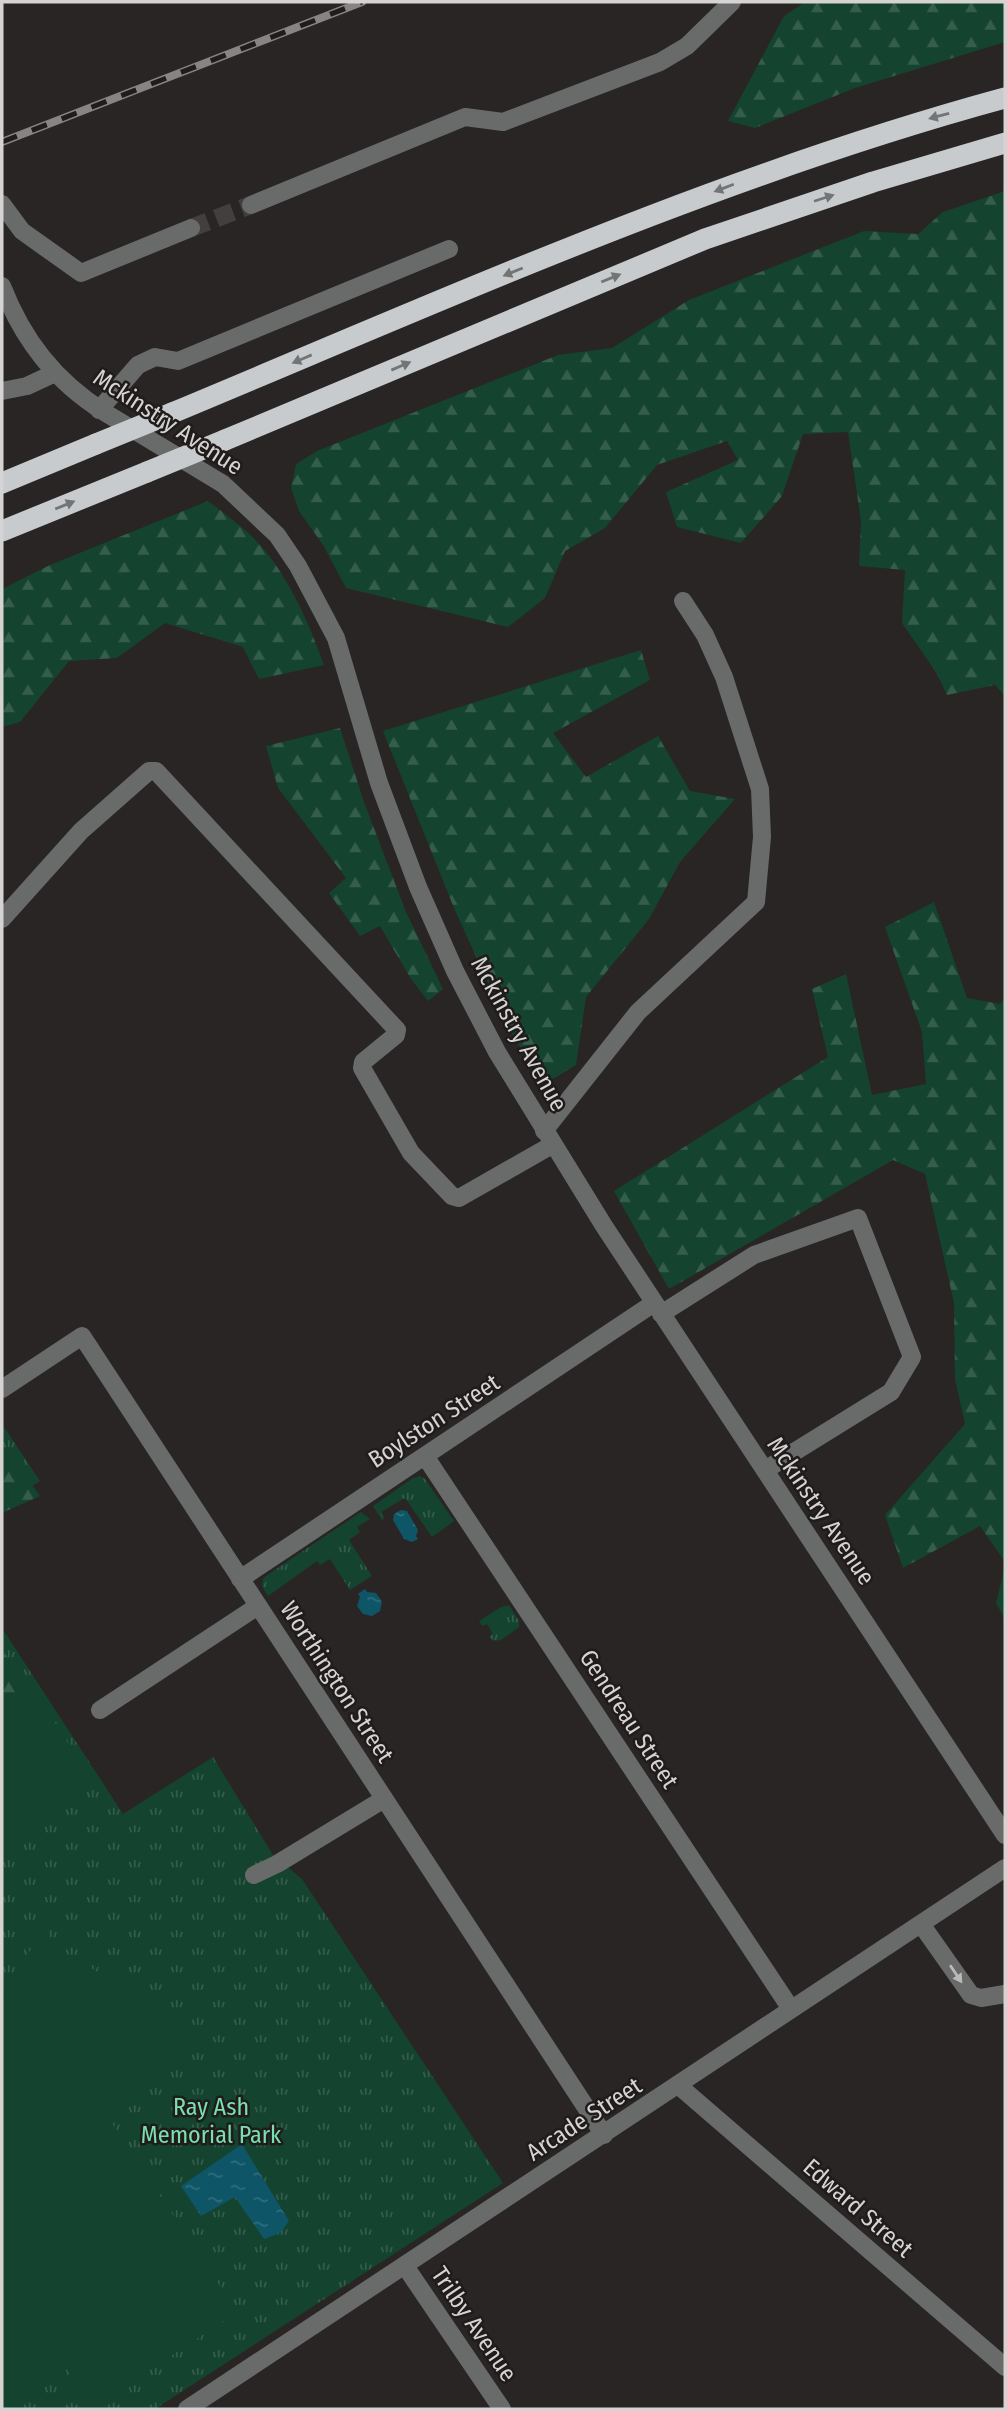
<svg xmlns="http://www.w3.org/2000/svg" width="1007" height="2411" font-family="'Fira Sans Condensed',sans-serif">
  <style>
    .grass { fill: url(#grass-tufts) }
    .forest { fill: url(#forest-firs) }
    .pitch { fill: #14432f }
    .water { fill: url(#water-ripples) }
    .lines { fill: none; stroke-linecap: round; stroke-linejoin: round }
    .minor-tunnel { stroke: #423f3e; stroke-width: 18; stroke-dasharray: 18 9; stroke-linecap: butt }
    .minor { stroke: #696b6b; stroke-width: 18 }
    .highway { stroke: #c7cbcd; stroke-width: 21 }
    .rail-casing { stroke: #878483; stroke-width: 8 }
    .rail { stroke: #1f1c1b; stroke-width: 5; stroke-dasharray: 16; stroke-linecap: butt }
    .highway-bridge { stroke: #c7cbcd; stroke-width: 21 }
    .oneway { fill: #737474 }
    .oneway2 { fill: #bbbab9 }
    .labels { text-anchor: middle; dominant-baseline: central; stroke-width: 5; stroke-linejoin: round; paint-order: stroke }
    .street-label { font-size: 24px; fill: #d6d4d3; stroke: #1f1c1b }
    .park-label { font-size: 24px; fill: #79dfaf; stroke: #1f1c1b }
  </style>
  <defs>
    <pattern id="grass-tufts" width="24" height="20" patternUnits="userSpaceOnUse" patternTransform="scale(1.75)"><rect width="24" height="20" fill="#14432f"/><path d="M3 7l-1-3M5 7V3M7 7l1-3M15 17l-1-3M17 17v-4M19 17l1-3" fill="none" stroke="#355d4c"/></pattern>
    <pattern id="forest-firs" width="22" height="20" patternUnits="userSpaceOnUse" patternTransform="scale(1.75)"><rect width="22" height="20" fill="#14432f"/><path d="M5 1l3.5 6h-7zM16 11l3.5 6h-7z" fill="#355d4c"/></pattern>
    <pattern id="water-ripples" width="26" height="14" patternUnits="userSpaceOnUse" patternTransform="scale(1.75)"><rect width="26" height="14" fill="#0e5567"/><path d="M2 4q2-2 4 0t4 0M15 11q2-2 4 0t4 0" fill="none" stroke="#306d7c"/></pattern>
  </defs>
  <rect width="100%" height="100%" fill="#282524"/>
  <path class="grass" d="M2,1424L40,1481L2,1506Z
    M420,1476L425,1479L454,1521L432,1537L405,1498L381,1512L384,1519L382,1520L373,1506L413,1478Z
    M361,1512L370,1519L357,1527L360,1532L349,1540L372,1576L350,1590L330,1559L320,1565L317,1561L268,1596L262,1586L263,1578Z
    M509,1605L519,1621V1627L501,1640L494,1641L489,1637L493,1634L487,1624L482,1626L479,1621L501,1607Z
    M2,1628L123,1814L213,1757L273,1855L302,1879L503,2183L155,2409H2Z"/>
  <path class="forest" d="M805,2H1005V42L855,88L755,128L728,121L784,16Z
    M1005,191V696L995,685L947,695L936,672L902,623L905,570L859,566L861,521L848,432L803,434L782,496L741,543L677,527L666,492L738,460L727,441L657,465L605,528L565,551L545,598L508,627L346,588L323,545L299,511L291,488L296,464L317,451L558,355L612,348L689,300L864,231L918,234L943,212Z
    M208,501C221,511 234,520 246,531C283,563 308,620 324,665L259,679L243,647L165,623L117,658L69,661L20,722L2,727V589L50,565Z
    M641,650L650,680L553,733L586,777L658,736L690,791L735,799L680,862L649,919L586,997L576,1065L543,1085L508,1027L454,908L383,731Z
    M340,728L364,802L406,912L443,989L428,1001L411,979L380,926L360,936L329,893L346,878L278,788L266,746Z
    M934,902L967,998L1000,1004L1005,998V1562L980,1526L903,1568L885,1515L965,1424L955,1379L954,1303L925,1174L893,1160L669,1289L614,1191L828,1057L812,989L846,974L872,1095L926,1084L922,1032L885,927Z
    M2,1443L40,1496L2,1513Z
    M1005,1566V1619L996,1603Z
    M2,1649L31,1692L2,1704Z"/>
  <path class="pitch" d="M37,1695L95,1784L8,1842L2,1832V1719Z
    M38,1926L48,1931V1943L199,2031C174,2067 145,2094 104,2111L237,2312L92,2408L67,2369L6,2409H2V2000L32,1947L27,1939L28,1931Z"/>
  <path class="water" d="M401,1510L407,1511L418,1530L416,1536L418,1539L412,1542L404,1539L393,1520L394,1514Z
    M365,1589L367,1592L376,1593L382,1602L380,1611L372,1616L363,1614L357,1606L360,1597L358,1594Z
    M242,2144L289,2221L280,2233L264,2239L235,2197L201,2216L181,2186Z"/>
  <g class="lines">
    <path class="minor-tunnel" d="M191,228L251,205"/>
    <path class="minor" d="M2,204L22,231L81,273L191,228
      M251,205L465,117L503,122L660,62L687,46L732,2
      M2,286C23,340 55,381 104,412L223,484L277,535L298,566L336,638L379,783L418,887L455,971L497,1052L604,1226L1005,1835
      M2,391L27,386L55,373
      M99,410L138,365L155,357L178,361L449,249
      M2,919L81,831L149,771H156L397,1030L396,1035L363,1062L362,1068L411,1153L452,1196L459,1198L552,1145
      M544,1131L638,1012L756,902L762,837L760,789L724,677L705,635L683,601
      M661,1314L754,1255L858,1218L912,1357L891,1392L765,1470
      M2,1389L82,1336L604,2135
      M425,1456L791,2009
      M240,1579L654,1303
      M100,1710L258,1606
      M254,1875L277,1864L384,1799
      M921,1924L971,1995L981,1998L1005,1994
      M679,2086L1005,2367
      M405,2266L502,2409
      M187,2409L1005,1868"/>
    <path class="highway" d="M172,413C446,299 718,176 1005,98
      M225,440L705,239L873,182L1005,143
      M2,483L96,444
      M2,531L147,472"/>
    <defs>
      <path id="rail" d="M2,142L362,2"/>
    </defs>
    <use href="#rail" class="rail-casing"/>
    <use href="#rail" class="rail"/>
    <path class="highway-bridge" d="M96,444L172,413
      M147,472L225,440"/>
  </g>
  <defs><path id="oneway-solid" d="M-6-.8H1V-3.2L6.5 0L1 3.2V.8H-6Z" transform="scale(1.75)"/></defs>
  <g class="oneway">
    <use href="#oneway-solid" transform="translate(939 116) rotate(165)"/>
    <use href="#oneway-solid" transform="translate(724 188) rotate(159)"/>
    <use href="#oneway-solid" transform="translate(824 198) rotate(-18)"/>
    <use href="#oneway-solid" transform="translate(513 272) rotate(158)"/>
    <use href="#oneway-solid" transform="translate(611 278) rotate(-22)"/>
    <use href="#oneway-solid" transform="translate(302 359) rotate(157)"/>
    <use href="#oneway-solid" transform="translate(401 366) rotate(-23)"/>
    <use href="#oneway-solid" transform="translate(65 505) rotate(-22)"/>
  </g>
  <use class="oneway2" href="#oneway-solid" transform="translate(956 1974) rotate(56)"/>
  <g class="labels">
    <g class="street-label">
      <text transform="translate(168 422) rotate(33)">Mckinstry Avenue</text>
      <text transform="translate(519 1034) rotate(61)">Mckinstry Avenue</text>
      <text transform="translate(434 1421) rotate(-33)">Boylston Street</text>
      <text transform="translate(821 1511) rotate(56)">Mckinstry Avenue</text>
      <text transform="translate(337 1682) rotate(57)">Worthington Street</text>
      <text transform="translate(629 1719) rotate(57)">Gendreau Street</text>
      <text transform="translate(584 2119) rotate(-33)">Arcade Street</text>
      <text transform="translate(858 2208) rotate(41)">Edward Street</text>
      <text transform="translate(474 2324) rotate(56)">Trilby Avenue</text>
    </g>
    <g class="park-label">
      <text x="211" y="2107">Ray Ash<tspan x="211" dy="28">Memorial Park</tspan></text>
    </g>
  </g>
  <rect width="1007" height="2411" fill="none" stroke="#d6d4d3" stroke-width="7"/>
</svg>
